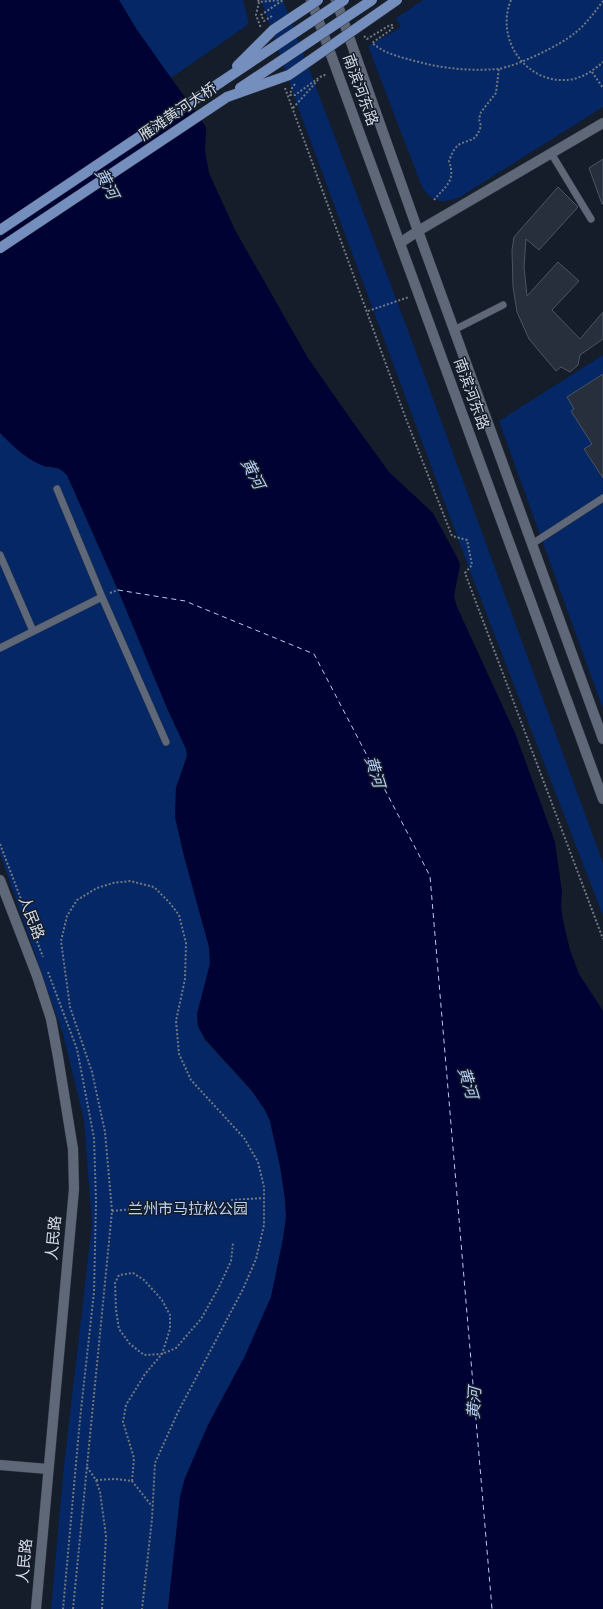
<svg xmlns="http://www.w3.org/2000/svg" width="603" height="1609" font-family="'Sofia Sans Condensed','Noto Sans SC',sans-serif">
  <style>
    .green { fill: #052765 }
    .water { fill: #000233 }
    .lines { fill: none; stroke-linecap: round; stroke-linejoin: round }
    .ferry { stroke: #b4cbf3; stroke-width: 1; stroke-dasharray: 5 4; stroke-linecap: butt }
    .building { fill: #272f3d; stroke: #4b5463 }
    .service-casing { stroke: #313540; stroke-width: 8 }
    .minor-casing { stroke: #313540; stroke-width: 11 }
    .tertiary-casing { stroke: #313540; stroke-width: 11 }
    .secondary-casing { stroke: #313540; stroke-width: 11 }
    .primary-casing { stroke: #313540; stroke-width: 11 }
    .path { stroke: #717883; stroke-width: 2; stroke-dasharray: 2 2; stroke-linecap: butt }
    .service { stroke: #5f6878; stroke-width: 7 }
    .minor { stroke: #5f6878; stroke-width: 10 }
    .tertiary { stroke: #5f6878; stroke-width: 10 }
    .secondary { stroke: #5f6878; stroke-width: 10 }
    .primary { stroke: #748ebd; stroke-width: 10 }
    .primary-bridge-casing { stroke: #313540; stroke-width: 11; stroke-linecap: butt }
    .primary-bridge { stroke: #748ebd; stroke-width: 10 }
    .labels { text-anchor: middle; dominant-baseline: central; stroke-width: 3; stroke-linejoin: round; paint-order: stroke }
    .street-label { font-size: 15px; fill: #d4dae3; stroke: #151c2a }
    .park-label { font-size: 15px; fill: #bad2f9; stroke: #151c2a }
    .water-label { font-size: 16px; font-style: italic; fill: #b4cbf3; stroke: #151c2a }
  </style>
  <rect width="100%" height="100%" fill="#151c2a"/>
  <path class="green" d="M119,0H243L249,24L171,78L137,30Z
    M261,0H283L406,325L603,863V916L470,571L299,110Z
    M423,0H603V107L460,197C444,204 432,203 422,187L368,46L401,27L396,18Z
    M603,355V709L499,421Z
    M0,433L5,438L46,467L59,468L67,475L118,590L167,708L186,749L187,756L176,788L175,817L184,856L209,947L210,964L197,1014L198,1026L205,1040L252,1091L265,1110L270,1121L280,1166L285,1199L286,1217L283,1239L271,1297L245,1356L208,1425L185,1478L180,1497L168,1609H51L64,1466L92,1224L84,1120L63,1034L0,854Z"/>
  <path class="water" d="M0,0H119L137,30L206,127L205,151L209,173L235,230L308,358L352,421L389,472L433,513L458,559L460,565L454,596L457,607L515,733L555,842L562,892L561,907L564,925L570,950L579,974L603,1011V1609H168L180,1497L185,1478L208,1425L245,1356L271,1297L283,1239L286,1217L285,1199L280,1166L270,1121L265,1110L252,1091L205,1039L198,1026L197,1014L210,964L209,947L184,856L175,817L176,788L187,756L186,749L167,708L118,590L67,475C55,463 51,470 39,464C24,457 12,445 0,433Z"/>
  <g class="lines">
    <path class="ferry" d="M118,590L185,601L314,654L430,876L492,1609"/>
  </g>
  <path class="building" d="M603,159V204H602L589,168Z
    M558,187L578,207L539,250L526,239L524,267L527,296L558,262L579,281L552,310L580,339L603,312V339L580,355L578,365L570,372L561,367L556,371L529,339L517,312L513,287L512,250L514,237Z
    M603,374V478L584,449L592,444L571,411L574,409L567,397Z"/>
  <g class="lines">
    <defs>
      <path id="service" d="M551,153L591,219
        M454,330L503,305
        M57,489L102,597
        M532,544L603,498
        M0,555L33,631
        M0,648L102,597L166,742"/>
      <path id="minor" d="M400,243L418,231L603,123
        M0,1465L48,1469"/>
      <path id="tertiary" d="M0,880L37,976L51,1019L58,1057L73,1149L74,1189L36,1609"/>
      <path id="secondary" d="M311,0L603,799
        M336,0L418,231L603,739"/>
      <path id="primary" d="M0,230L221,82
        M0,248L227,97"/>
    </defs>
    <use href="#service" class="service-casing"/>
    <use href="#minor" class="minor-casing"/>
    <use href="#tertiary" class="tertiary-casing"/>
    <use href="#secondary" class="secondary-casing"/>
    <use href="#primary" class="primary-casing"/>
    <path class="path" d="M258,0L259,2L281,0
      M511,0C494,41 529,88 574,79C585,76 594,70 603,62
      M259,2L256,15L261,28
      M272,16L264,21L261,15L283,0
      M364,36L367,39L390,25H393L392,29L372,43C387,55 401,57 419,62C444,69 472,71 498,69C517,66 559,46 575,33C586,24 594,13 603,1
      M592,72L603,88
      M295,84L292,88L290,95H295L320,77L327,74
      M285,88L406,419L452,536L467,540L472,565L465,573L603,939
      M293,108L318,80
      M434,200C446,185 456,182 449,161C451,156 454,147 460,144C473,138 475,142 481,126L479,119L481,112L496,93L499,68
      M368,311L409,297
      M110,593L118,590
      M0,844L43,957
      M48,972L77,1049L94,1138L96,1202L94,1292L80,1419L63,1609
      M231,1200L263,1198
      M112,1211L143,1208
      M87,1467L96,1480L100,1492L106,1536L102,1609
      M96,1480L115,1479L132,1481L151,1505
      M132,1481L134,1458L123,1422L126,1405L145,1374L162,1354L170,1329V1315L162,1300L144,1280L133,1273L119,1275L115,1283L116,1310L119,1329L130,1344L144,1355L162,1354L176,1348L201,1319L218,1289L231,1261L233,1243
      M73,1609L112,1211L105,1132L92,1072L70,1007L61,941L67,916L77,900L97,888L113,883L130,881L154,887L169,902L179,915L186,943L185,979L176,1021L179,1054L191,1080L244,1138L258,1162L264,1187V1225L256,1259L243,1289L178,1412L155,1463L152,1519L142,1609"/>
    <use href="#service" class="service"/>
    <use href="#minor" class="minor"/>
    <use href="#tertiary" class="tertiary"/>
    <use href="#secondary" class="secondary"/>
    <use href="#primary" class="primary"/>
    <defs>
      <path id="primary-bridge" d="M237,66L273,30L318,0
        M221,82L344,0
        M240,88L372,0
        M227,97L289,75L397,0"/>
    </defs>
    <use href="#primary-bridge" class="primary-bridge-casing"/>
    <use href="#primary-bridge" class="primary-bridge"/>
  </g>
  <g class="labels">
    <g class="street-label">
      <text transform="translate(360 90) rotate(70)">南滨河东路</text>
      <text transform="translate(178 112) rotate(-34)">雁滩黄河大桥</text>
      <text transform="translate(471 394) rotate(70)">南滨河东路</text>
      <text transform="translate(31 918) rotate(69)">人民路</text>
      <text transform="translate(54 1238) rotate(-85)">人民路</text>
      <text transform="translate(25 1561) rotate(-85)">人民路</text>
    </g>
    <g class="park-label">
      <text x="188" y="1209">兰州市马拉松公园</text>
    </g>
    <g class="water-label">
      <text transform="translate(106 184) rotate(63)">黄河</text>
      <text transform="translate(252 474) rotate(63)">黄河</text>
      <text transform="translate(374 772) rotate(73)">黄河</text>
      <text transform="translate(467 1083) rotate(73)">黄河</text>
      <text transform="translate(475 1403) rotate(-87)">黄河</text>
    </g>
  </g>
</svg>
